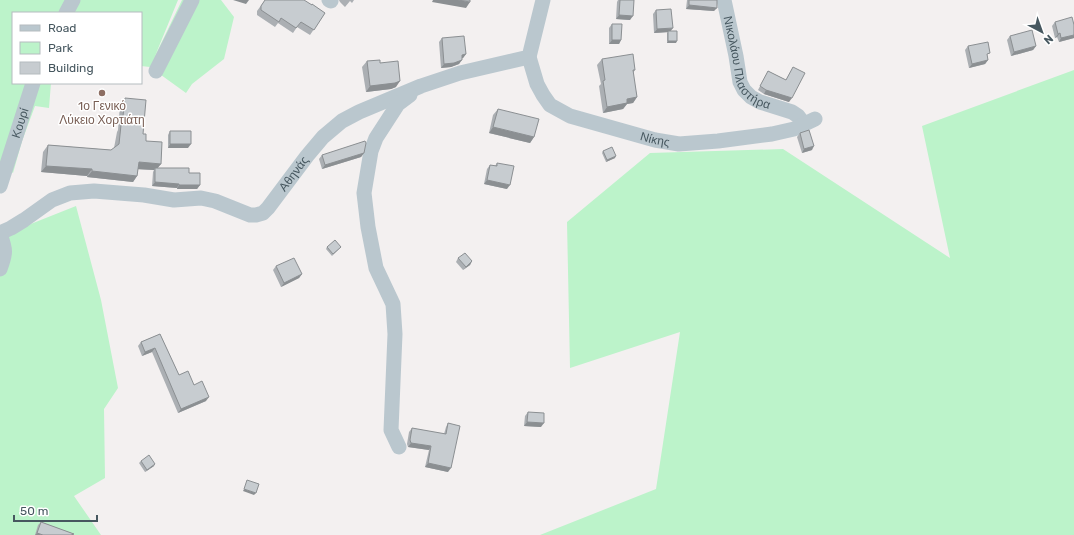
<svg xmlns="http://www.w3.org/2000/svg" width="1074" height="535" font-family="Rubik,sans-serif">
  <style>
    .green { fill: #bcf3ca }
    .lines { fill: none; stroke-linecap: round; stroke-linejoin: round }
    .minor { stroke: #bac7ce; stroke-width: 15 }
    .wall { fill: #abafb3 }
    .shaded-wall { fill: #8b8f92 }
    .building { fill: #c7ccd0; stroke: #8b8f92 }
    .education-dot { fill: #8d6e63; stroke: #fff; stroke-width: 1.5 }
    .labels { text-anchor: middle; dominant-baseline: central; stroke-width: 3; stroke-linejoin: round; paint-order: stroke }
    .street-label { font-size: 12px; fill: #46575f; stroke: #fff }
    .education-label { font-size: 12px; fill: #785e54; stroke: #fff }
  </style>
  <rect width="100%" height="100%" fill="#f3f0f0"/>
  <path class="green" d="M0,0H178L155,56L182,0H221L234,17L224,59L192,84L186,93L150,67L141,66V13H13V83H51L49,108L35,106L22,141L13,173L0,162Z
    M1074,70V535H540L656,489L680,332L570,368L567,222L650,153L783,149L950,258L922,126Z
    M76,206L101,300L118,388L104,409L105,478L74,496L101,535H0V231L3,235Z"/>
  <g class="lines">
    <g class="minor">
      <path d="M329,0L331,1"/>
      <path id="s1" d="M724,0L736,56L740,82L744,90L751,97L760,102L792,112L798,116L804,124"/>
      <path d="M66,13L73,0"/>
      <path id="s2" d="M529,57L537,84L543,95L550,105L570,116L655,140L679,144L718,141L772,134L794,129L815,119"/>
      <path d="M156,71L192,0"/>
      <path id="s3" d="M0,186L33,83"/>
      <path id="s4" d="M0,233L11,228L24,220L52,200L70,193L94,191L144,195L174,200L201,198L215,201L250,215H256L263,213L268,208L307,156L323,137L342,121L359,112L421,86L460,73L529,57L543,0"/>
      <path d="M0,234C6,250 6,253 0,269"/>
      <path d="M399,447L391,430L395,334L393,304L376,268L368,227L364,193L371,151L376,138L398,104L410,95"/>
    </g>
  </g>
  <path class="wall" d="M265,0L312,5L325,13L310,35L297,27L293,33L278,23L275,27L257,15V11Z
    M339,0H354L352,3L350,1L345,7L340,2Z
    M618,0H634L630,20L616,19L617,2Z
    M687,0H717L714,11L686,9Z
    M656,10L670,31L676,43H667V33L668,32L654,33L653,14Z
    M1055,22L1074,38L1059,42L1057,37L1055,38L1052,26Z
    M612,24L621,40L619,44H609V28Z
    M1010,36L1036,46L1033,50L1011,56L1007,40Z
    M442,38L466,54L463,58H462L459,64L451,67L441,68L439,42Z
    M968,46L988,57V60L985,64L969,68L965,50Z
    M602,59L635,70L633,73L637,97L633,103L627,104L623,109L603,113L599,86L601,84L597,65Z
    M367,61L380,63L396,87L391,89L366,92L362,67Z
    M793,67L789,102L764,94L758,90L768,71L786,80Z
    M125,98L146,141L161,164L157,168L189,173L200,185L197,189H177V188L152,186L153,172L154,170L138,169L137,176L133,182L87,177V176L41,172L43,152L48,145L111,150L114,148L117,132L118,130L120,105Z
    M498,109L534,137L530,143L489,133L493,115Z
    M170,131L188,148H168V135Z
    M800,133L812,150L802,153L797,137Z
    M603,151L615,158L606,162L602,153Z
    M364,153L361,157L322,169L319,159L322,155Z
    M497,163L507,189L484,184L487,169L490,165L495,166Z
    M327,247H341L332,256L326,249Z
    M458,258L472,261L470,265L463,270L456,262Z
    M276,266L302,274L299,278L281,287L273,270Z
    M160,334L179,375L194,385L206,401L178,413L152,352L142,356L138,346L141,342Z
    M528,412L541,427L524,426L525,416Z
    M448,423V472L425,467L429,450L408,447L407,444L409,432L412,428L444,434L446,427Z
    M141,461L154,466L145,472L139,463Z
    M41,522L74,534L73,535H35L38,525Z"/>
  <path class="shaded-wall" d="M233,0H249L246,4Z
    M433,0H458L470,2L466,8L432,2Z
    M689,5L717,8L714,11L686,9Z
    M619,15L633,16L630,20L616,19Z
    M673,28L670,32L654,33L657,29Z
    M1060,33L1057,37L1055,38L1058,34Z
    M1074,35V38L1059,42L1061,38Z
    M612,40H621L619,44H609Z
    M668,41H677L676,43H667Z
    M1036,46L1033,50L1011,56L1014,52Z
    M466,54L463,58L459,59L462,55Z
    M462,60L459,64L451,67L441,68L444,64Z
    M988,60L985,64L969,68L972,64Z
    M400,81L396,87L391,89L366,92L370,86Z
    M766,90L792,98L789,102L764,94Z
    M637,97L633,103L627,104L623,109L603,113L607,107L627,99Z
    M493,127L534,137L530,143L489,133Z
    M170,144H191L188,148H168Z
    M814,146L812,150L802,153L804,149Z
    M364,153L361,157L322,169L325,165Z
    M616,156L615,158L606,162L607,160Z
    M139,162L161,164L156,170L155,168L154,170L134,169Z
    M46,166L92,169L87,176L41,172Z
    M92,171L137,176L133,182L87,177Z
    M487,180L510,185L507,189L484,184Z
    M155,182L179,184L177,188L152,186Z
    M179,185H200L197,189H177Z
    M472,261L470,265L463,270Z
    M302,274L299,278L281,287L284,283Z
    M155,348L152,352L142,356L145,352Z
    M209,397L206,401L178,413L181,409Z
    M527,422L544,423L541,427L524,426Z
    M411,443L431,446L429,450L408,447Z
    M428,463L451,468L448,472L425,467Z
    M155,464L154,466L145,472L147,470Z
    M244,489L256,493L254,495L243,491Z
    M37,533L43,535H35Z"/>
  <path class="building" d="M265,0H304L312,5V4L325,13L314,30L301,22L296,28L281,18L279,22L261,10V6Z
    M458,0H470V2Z
    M620,0H634L633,16L619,15Z
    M689,0H717V8L689,5Z
    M671,9L673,28L657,29L656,10Z
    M1072,17L1074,25V35L1061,38L1060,33L1058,34L1055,22Z
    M612,24H622L621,40H612Z
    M1032,30L1036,46L1014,52L1010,36Z
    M668,31H677V41H668Z
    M464,36L466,54L462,55V60L454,63L444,64L442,38Z
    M988,42L990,53L987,54L988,60L972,64L968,46Z
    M633,54L635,70H633L637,97L627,99V103L607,107L603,81L605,80L602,59Z
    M380,60V63L398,61L400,81L395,83L370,86L367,61Z
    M793,67L805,73L792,98L766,90L760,86L768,71L786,80Z
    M125,98L146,100L143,134H146V141L162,142L161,164L139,162L137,176L92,171V169L46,166L48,145L111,150L119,144L121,125H122Z
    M498,109L539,119L534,137L493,127Z
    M809,130L814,146L804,149L800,133Z
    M170,131H191V144H170Z
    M365,141L366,143L364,153L325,165L322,155Z
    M612,147L616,156L607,160L603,151Z
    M497,163L514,166L510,185L487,180L490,165L497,166Z
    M155,168H189V173H200V185H179V184L155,182Z
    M335,240L341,247L333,254L327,247Z
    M465,253L472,261L466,267L458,258Z
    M294,258L302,274L284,283L276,266Z
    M160,334L179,375L188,371L194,385L202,381L209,397L181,409L155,348L145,352L141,342Z
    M528,412L544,413V423L527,422Z
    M448,423L460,426L451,468L428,463L431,446L411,443L410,440L412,428L446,434Z
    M149,455L155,464L147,470L141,461Z
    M247,480L259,484L256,493L244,489Z
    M41,522L74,534L71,535H43L37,533Z"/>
  <circle class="education-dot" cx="102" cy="93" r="4"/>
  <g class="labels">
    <g class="street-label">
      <text stroke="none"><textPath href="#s1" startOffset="70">Νικολάου Πλαστήρα</textPath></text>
      <text stroke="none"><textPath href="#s3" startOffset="66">Κουρί</textPath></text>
      <text stroke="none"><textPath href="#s2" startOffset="164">Νίκης</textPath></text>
      <text stroke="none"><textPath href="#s4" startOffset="328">Αθηνάς</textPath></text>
    </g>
    <g class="education-label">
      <text x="102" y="106">1ο Γενικό<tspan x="102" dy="14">Λύκειο Χορτιάτη</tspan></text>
    </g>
  </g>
  <rect x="12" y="12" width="130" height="72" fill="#ffffff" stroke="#b5bcbf"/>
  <rect x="20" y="25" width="20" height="6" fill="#bac7ce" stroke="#b5bcbf"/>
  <text x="48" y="32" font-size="12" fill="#46575f">Road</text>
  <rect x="20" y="42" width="20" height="12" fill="#bcf3ca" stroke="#b5bcbf"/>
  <text x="48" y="52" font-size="12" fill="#46575f">Park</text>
  <rect x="20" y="62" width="20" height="12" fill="#c7ccd0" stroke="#b5bcbf"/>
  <text x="48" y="72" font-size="12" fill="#46575f">Building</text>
  <g transform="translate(1042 32) rotate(139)" stroke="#ffffff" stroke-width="3" paint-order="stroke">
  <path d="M0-3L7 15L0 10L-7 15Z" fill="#46575f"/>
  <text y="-6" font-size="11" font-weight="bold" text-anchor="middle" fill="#46575f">N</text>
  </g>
  <path d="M14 515v6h83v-6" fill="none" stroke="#46575f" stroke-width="2"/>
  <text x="20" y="515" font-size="12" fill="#46575f" stroke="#ffffff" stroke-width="3" paint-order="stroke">50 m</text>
</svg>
